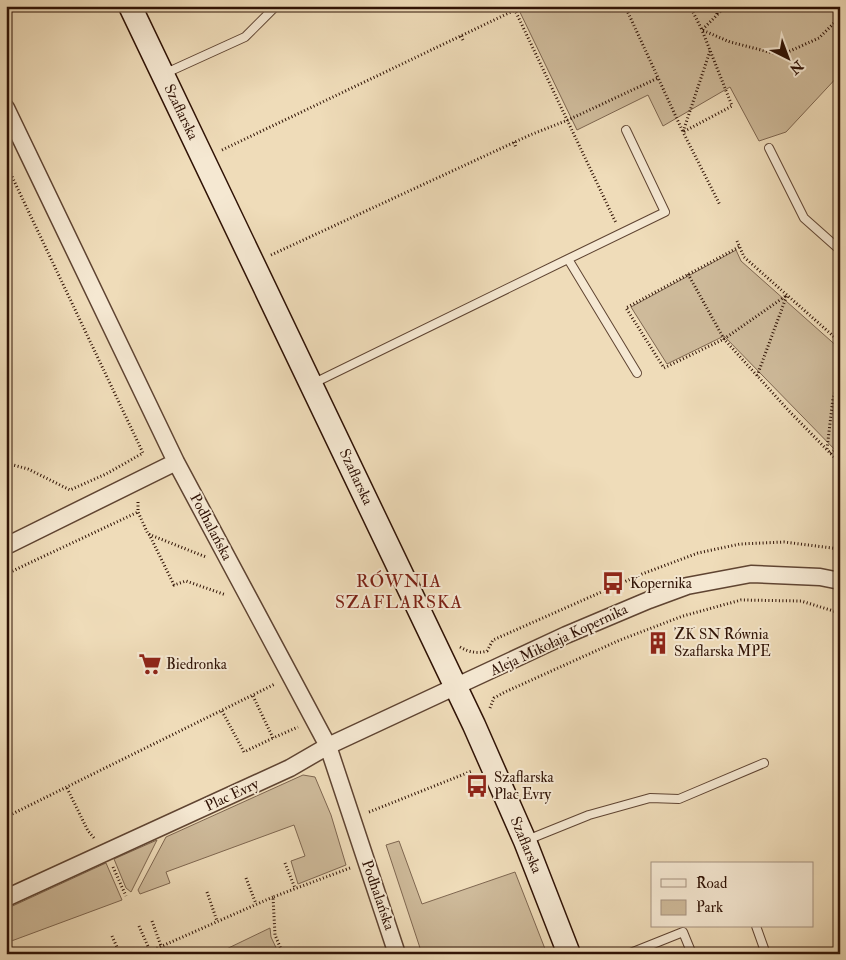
<svg xmlns="http://www.w3.org/2000/svg" width="846" height="960" font-family="'IM FELL Double Pica',serif">
  <style>
    .green { fill: #ceba9a; stroke: #7e6650 }
    .lines { fill: none; stroke-linecap: round; stroke-linejoin: round }
    .lane-casing { stroke: #5f4432; stroke-width: 10 }
    .street-casing { stroke: #5f4432; stroke-width: 19 }
    .secondary-casing { stroke: #2f1205; stroke-width: 25 }
    .path { stroke: #2f1205; stroke-width: 3; stroke-dasharray: 1 2.5; stroke-linecap: butt }
    .lane { stroke: #f5e8d2; stroke-width: 8 }
    .street { stroke: #f5e8d2; stroke-width: 16 }
    .secondary { stroke: #f5e8d2; stroke-width: 22 }
    .labels { text-anchor: middle; dominant-baseline: central; stroke-width: 4; stroke-linejoin: round; paint-order: stroke }
    .street-label { font-size: 15px; fill: #2f1205; stroke: #f5e8d2 }
    .poi-label { font-size: 15px; fill: #2f1205; stroke: #f5e8d2; text-anchor: start }
    .quarter-label { font-size: 18px; letter-spacing: 1px; fill: #7a1f14; stroke: #f5e8d2 }
  </style>
  <rect width="100%" height="100%" fill="#efdcb9"/>
  <filter id="stains"><feTurbulence type="fractalNoise" baseFrequency=".004" numOctaves="4"/><feColorMatrix values="0 0 0 0 .2 0 0 0 0 .09 0 0 0 0 .02 0 0 0 .5 -.17"/></filter>
  <radialGradient id="worn" r=".72"><stop offset=".6" stop-color="#630" stop-opacity="0"/><stop offset="1" stop-color="#630" stop-opacity=".3"/></radialGradient>
  <path class="green" d="M517,6H840V74L786,132L759,141L730,87L663,126L648,95L577,130Z
    M736,250L741,261L840,349V455L724,336L667,364L631,307Z
    M303,775L315,777L331,815L346,865L298,884L291,861L305,856L294,825L166,872L170,883L140,894L138,890L166,837Z
    M157,840L131,892L126,888L114,859Z
    M399,841L422,904L515,872L547,954H422L386,845Z
    M106,863L122,900L6,943V909Z
    M270,928L271,937L279,954H216Z"/>
  <g class="lines">
    <defs>
      <path id="lane" d="M166,73L245,37L276,6
        M769,148L804,218L840,250
        M568,259L665,212L626,130
        M312,384L568,259L637,373
        M527,840L589,815L650,798L679,799L764,763
        M756,926L766,954
        M628,954L683,932L692,954"/>
      <path id="street" d="M6,108L176,462L328,746L397,954
        M6,546L176,462
        M6,898L290,768L328,746L566,635L649,600L687,586L751,574L820,577L840,581"/>
      <path id="secondary" d="M130,6L474,725L525,841L569,954"/>
    </defs>
    <use href="#lane" class="lane-casing"/>
    <use href="#street" class="street-casing"/>
    <use href="#secondary" class="secondary-casing"/>
    <path class="path" d="M513,6L616,223
      M625,6L683,132L732,106L702,30L726,6
      M690,6L702,30L730,42L781,55L819,38L840,17
      M717,6V15
      M461,36L463,40
      M710,51L683,132L720,205
      M514,142L516,148
      M222,150L515,10
      M6,164L143,453L106,474L70,490L28,469L6,463
      M737,241L744,257L840,342
      M739,247L626,308L664,368L724,339L787,295
      M271,255L530,135L568,120L658,78
      M688,274L724,339L789,411L840,463
      M757,376L787,295
      M827,449L833,398L840,382
      M830,453L840,447
      M138,502V512L148,534L206,557
      M149,534L174,585L186,581L226,595
      M6,574L138,512
      M460,647C469,652 477,654 487,651L493,640L642,574L698,553L740,544L784,542L840,549
      M253,696L273,738L298,727
      M490,708L494,698L505,692L620,640L683,616L741,600L801,601L840,613
      M222,711L244,752L273,738
      M67,788L88,831L95,839
      M369,812L472,771
      M6,817L275,684
      M285,863L295,888
      M113,867L126,896
      M246,878L256,904
      M207,892L217,921
      M152,921L161,946
      M139,926L150,951L153,954
      M112,936L120,954
      M75,950L76,954
      M144,954L273,897
      M283,954L275,935L273,897L350,868"/>
    <use href="#lane" class="lane"/>
    <use href="#street" class="street"/>
    <use href="#secondary" class="secondary"/>
  </g>
  <defs>
    <symbol id="bus-bare" viewBox="-9 -9 18 18"><path d="M-5-6H5V4H4V6H2V4H-2V6H-4V4H-5ZM-3.5-4V0h7V-4ZM-3.5 1.2v1.5H-2V1.2ZM2 1.2v1.5H3.5V1.2Z" fill="#8f2418" stroke="#f5e8d2" stroke-width="2.5" paint-order="stroke"/></symbol>
    <symbol id="building-bare" viewBox="-9 -9 18 18"><path d="M-4-6H4V6H1V3H-1V6H-4ZM-2.5-4.3h1.7v1.8h-1.7ZM.8-4.3h1.7v1.8H.8ZM-2.5-1h1.7V.8h-1.7ZM.8-1h1.7V.8H.8Z" fill="#8f2418" stroke="#f5e8d2" stroke-width="2.5" paint-order="stroke"/></symbol>
    <symbol id="supermarket-bare" viewBox="-9 -9 18 18"><path d="M-6-5.5h2.5l.6 2H6L4.5 2H-2.5L-4.4-4H-6ZM-1.5 3.2a1.3 1.3 0 1 0 .1 0ZM3 3.2a1.3 1.3 0 1 0 .1 0Z" fill="#8f2418" stroke="#f5e8d2" stroke-width="2.5" paint-order="stroke"/></symbol>
  </defs>
  <g fill-rule="evenodd">
    <use href="#bus-bare" x="597" y="567" width="32" height="32"/>
    <use href="#building-bare" x="642" y="627" width="32" height="32"/>
    <use href="#supermarket-bare" x="134" y="648" width="32" height="32"/>
    <use href="#bus-bare" x="461" y="770" width="32" height="32"/>
  </g>
  <g class="labels">
    <g class="street-label">
      <text transform="translate(181 112) rotate(64)">Szaflarska</text>
      <text transform="translate(356 477) rotate(65)">Szaflarska</text>
      <text transform="translate(211 527) rotate(62)">Podhalańska</text>
      <text transform="translate(559 640) rotate(-25)">Aleja Mikołaja Kopernika</text>
      <text transform="translate(232 795) rotate(-25)">Plac Evry</text>
      <text transform="translate(526 845) rotate(67)">Szaflarska</text>
      <text transform="translate(378 895) rotate(71)">Podhalańska</text>
    </g>
    <g class="poi-label">
      <text x="630" y="583">Kopernika</text>
      <text x="674" y="634">ZK SN Równia<tspan x="674" dy="17">Szaflarska MPE</tspan></text>
      <text x="166" y="664">Biedronka</text>
      <text x="494" y="777">Szaflarska<tspan x="494" dy="17">Plac Evry</tspan></text>
    </g>
    <g class="quarter-label">
      <text x="399" y="581">RÓWNIA<tspan x="399" dy="21">SZAFLARSKA</tspan></text>
    </g>
  </g>
  <rect width="846" height="960" fill="none" stroke="#efdcb9" stroke-width="25"/>
  <rect x="8" y="8" width="831" height="945" fill="none" stroke="#2f1205" stroke-width="2.5"/>
  <rect x="12" y="12" width="821" height="935" fill="none" stroke="#2f1205"/>
  <rect x="651" y="862" width="162" height="65" fill="#f5e8d2" stroke="#a69280"/>
  <rect x="661" y="879" width="25" height="8" fill="#f5e8d2" stroke="#a69280"/>
  <text x="696" y="888" font-size="15" fill="#2f1205">Road</text>
  <rect x="661" y="900" width="25" height="15" fill="#ceba9a" stroke="#a69280"/>
  <text x="696" y="912" font-size="15" fill="#2f1205">Park</text>
  <g transform="translate(788 58) rotate(138)" stroke="#f5e8d2" stroke-width="4" paint-order="stroke">
  <path d="M0-4L9 19L0 12L-9 19Z" fill="#2f1205"/>
  <text y="-8" font-size="14" font-weight="bold" text-anchor="middle" fill="#2f1205">N</text>
  </g>
  <rect width="100%" height="100%" filter="url(#stains)"/>
  <rect width="100%" height="100%" fill="url(#worn)"/>
</svg>
